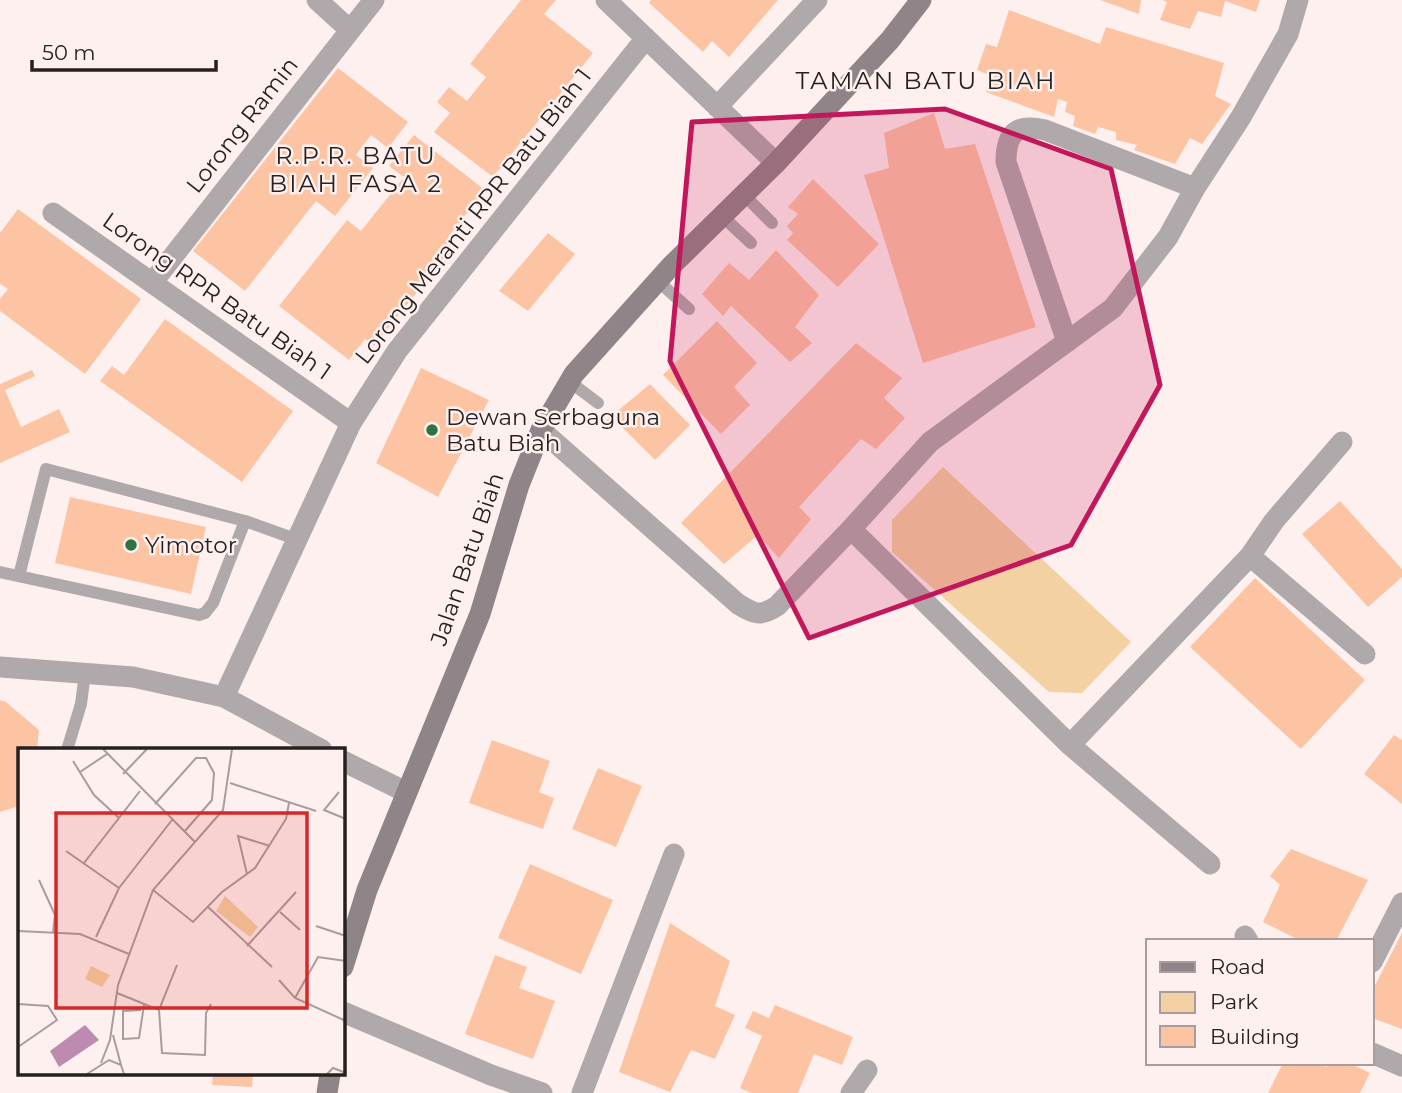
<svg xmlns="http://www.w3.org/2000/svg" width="1402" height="1093" font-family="Montserrat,sans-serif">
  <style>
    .green { fill: #f3d1a2 }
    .building { fill: #fdc4a4 }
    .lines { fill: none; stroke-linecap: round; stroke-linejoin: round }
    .service { stroke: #b0a9ab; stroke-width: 12 }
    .minor { stroke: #b0a9ab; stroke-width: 21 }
    .secondary { stroke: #8f8588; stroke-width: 21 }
    .marked { fill: #c2185b; fill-opacity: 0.2; stroke: #c2185b; stroke-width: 5; stroke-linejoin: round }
    .poi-dot { fill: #2d7440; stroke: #fef0ef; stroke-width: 2.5 }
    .labels { text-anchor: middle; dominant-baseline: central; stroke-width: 5; stroke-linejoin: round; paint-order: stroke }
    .street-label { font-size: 23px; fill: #26201f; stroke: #fef0ef }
    .poi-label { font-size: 23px; fill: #26201f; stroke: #fef0ef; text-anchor: start }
    .neighbourhood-label { font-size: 24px; letter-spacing: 2px; fill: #26201f; stroke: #fef0ef }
    .inset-road { fill: none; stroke: #a89d9c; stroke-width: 2 }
    .view { fill: #d62828; fill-opacity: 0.15; stroke: #d62828; stroke-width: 3.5 }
    .inset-edge { fill: none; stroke: #26201f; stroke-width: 3.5 }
  </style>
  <rect width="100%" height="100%" fill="#fef0ef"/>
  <path class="green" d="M943,467L1131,642L1082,693L1049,692L892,552V520Z"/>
  <path class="building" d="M521,0H556L544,14L593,53L493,177L434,132L450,113L437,102L449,87L467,101L486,77L470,64Z
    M651,0H778L729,57L712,41L703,52L649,3Z
    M1100,0H1141L1139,14Z
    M1162,0H1260L1256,12L1225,1L1221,17L1198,11L1190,29L1160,20L1167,2Z
    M1009,10L1100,44L1106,27L1224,63L1215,96L1231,104L1202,144L1190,138L1175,164L1134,150L1137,145L1116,140V132L1098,127L1095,134L1073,126L1075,116L1065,112L1067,102L1058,99L1054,117L986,92L991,76L977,70L986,44L997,47Z
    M338,68L408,122L388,148L371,135L356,155L373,168L335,216L316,201L245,291L193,251Z
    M934,113L945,149L975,144L1036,327L923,363L864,175L889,168L884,133Z
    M414,135L485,190L448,237L456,243L374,346L365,339L349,360L279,306L347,220L361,231L404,177L389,166Z
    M813,179L879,244L838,287L787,240L793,233L787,226L798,214L788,207Z
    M18,209L141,299L85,374L0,311V299L8,289L0,284V233Z
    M548,233L575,254L528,311L499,291Z
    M776,250L819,295L795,327L812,343L790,362L731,306L723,316L702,294L729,263L749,280Z
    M165,319L293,411L242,482L100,381L112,366L124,375Z
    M717,321L757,363L734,387L750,405L721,434L663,375Z
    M856,343L902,378L884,398L905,418L876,449L861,439L799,507L811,519L779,558L758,535L724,564L681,523Z
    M421,368L489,400L438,497L376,463Z
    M32,370L35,376L5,390L21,427L59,409L70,432L0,463V384Z
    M650,384L690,425L655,460L618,423L611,429L603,423Z
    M70,497L206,527L191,594L55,563Z
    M1340,501L1402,569V577L1368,607L1302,534Z
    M1255,578L1365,680L1301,749L1190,647Z
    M0,700L6,702L39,730L37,750H19V801L16,807L0,812Z
    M1394,735L1402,740V804L1364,774Z
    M492,740L550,761L539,792L554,798L543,829L469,803Z
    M598,768L642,786L616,847L572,829Z
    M1291,849L1368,880L1336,941H1301L1263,922L1280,885L1270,876Z
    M530,864L613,900L581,974L498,938Z
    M670,923L730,961L715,1006L735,1015L715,1059L691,1050L670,1092L619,1072Z
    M1402,933V1029L1372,1018V991Z
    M495,955L527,967L519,988L555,1001L533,1059L465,1034Z
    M775,1005L853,1037L842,1065L814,1054L798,1093H751L740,1088L762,1036L745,1028L753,1011L769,1018Z
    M1283,1063H1318L1326,1067L1329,1063H1349L1370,1073L1360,1093H1268Z
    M213,1074H253L252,1087L212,1085Z"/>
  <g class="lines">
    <path class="service" d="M744,195L772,223
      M722,216L751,243
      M658,281L689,309
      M570,382L598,403
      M0,572L199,615L205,613L213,603L245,521
      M19,576L46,469L245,521L298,540
      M67,750L81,704L85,673"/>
    <path class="minor" d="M317,0L350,30
      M606,0L776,163
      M717,107L817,0
      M53,213L351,423
      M152,283L374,0
      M1067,342L1006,162C1006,133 1016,123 1045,130L1195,188
      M541,430L738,604C754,614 760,617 777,606L851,529L930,442L1113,308L1168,237L1195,188L1241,117L1288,34L1298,0
      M851,529L1070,745L1210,864
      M1250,556L1365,654
      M0,667L133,677L224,697L322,750
      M224,697L351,423L397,351L646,38
      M1070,745L1250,556L1274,521L1342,442
      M343,761L406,792
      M1245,936L1248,941
      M1372,962L1402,903
      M343,1012L491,1075L542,1093
      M1372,1053L1402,1066
      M582,1093L674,854
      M851,1093L867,1070"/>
    <path class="secondary" d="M343,967L367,890L480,614L519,485L541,430L574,374L671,266L776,163L890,40L921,0
      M327,1093L330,1074"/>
  </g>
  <path class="marked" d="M945,109L1111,169L1160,385L1071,545L809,638L670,361L692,122Z"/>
  <g class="poi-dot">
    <circle cx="432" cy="430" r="7"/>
    <circle cx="131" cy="545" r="7"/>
  </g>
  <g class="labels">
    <g class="street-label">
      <text transform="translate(242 125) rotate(-52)">Lorong Ramin</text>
      <text transform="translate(473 216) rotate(-52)">Lorong Meranti RPR Batu Biah 1</text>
      <text transform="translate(217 296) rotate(35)">Lorong RPR Batu Biah 1</text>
      <text transform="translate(467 559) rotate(-71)">Jalan Batu Biah</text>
    </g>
    <g class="poi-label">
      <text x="446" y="417">Dewan Serbaguna<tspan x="446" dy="26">Batu Biah</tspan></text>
      <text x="145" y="545">Yimotor</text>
    </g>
    <g class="neighbourhood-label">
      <text x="926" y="80">TAMAN BATU BIAH</text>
      <text x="356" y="155">R.P.R. BATU<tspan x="356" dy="28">BIAH FASA 2</tspan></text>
    </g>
  </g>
  <g transform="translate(18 748)">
    <rect width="327" height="327" fill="#fef0ef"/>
    <path d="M207,148L240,179L232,189L198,163ZM73,218L92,227L84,239L67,231Z" fill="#f3d1a2"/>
    <path d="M67,277L81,292L41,319L32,303Z" fill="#be8bb0"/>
    <path class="inset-road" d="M85,1L177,94M55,13L76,47L101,70M62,24L89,6M105,26L129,1M212,35L298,63M321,44L306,62L328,71M137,56L178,10H188L196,25L194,52L166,84M48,103L101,140M66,115L122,43M229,126L220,88L252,98M21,132L37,167L35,184M135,142L175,174L204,144L237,120L268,71L271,55M190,159L254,219M262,164L282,182M298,178L328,188M0,183L62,186L111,206M78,189L101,140L154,72M229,198L278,144M159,217L141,262L144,305L187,307L188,265L193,256M261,232L277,250L328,273M99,245L141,262M277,250L300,209L328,213M0,256L30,258L39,272L0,299M123,262L105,263V291L121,290L126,257M95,287L103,317M83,315L92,292L100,237L135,142L205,62L214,1M69,326L91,312L103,317L106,326M309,326L315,320L328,325"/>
    <path class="view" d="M38,65H289V260H38Z"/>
    <rect width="327" height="327" class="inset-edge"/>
  </g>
  <rect x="1146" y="939" width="228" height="126" fill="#fef0ef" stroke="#a89d9c" stroke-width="2"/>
  <rect x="1160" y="962" width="35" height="10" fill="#8f8588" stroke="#a89d9c" stroke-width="2"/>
  <text x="1210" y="974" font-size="21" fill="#26201f">Road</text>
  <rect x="1160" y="992" width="35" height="21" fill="#f3d1a2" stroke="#a89d9c" stroke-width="2"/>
  <text x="1210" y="1009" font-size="21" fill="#26201f">Park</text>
  <rect x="1160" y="1026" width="35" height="21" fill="#fdc4a4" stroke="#a89d9c" stroke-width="2"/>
  <text x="1210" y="1044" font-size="21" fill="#26201f">Building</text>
  <path d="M32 60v10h184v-10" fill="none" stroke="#26201f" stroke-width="3.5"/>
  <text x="42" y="60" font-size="21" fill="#26201f" stroke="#fef0ef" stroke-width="5" paint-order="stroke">50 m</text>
</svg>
